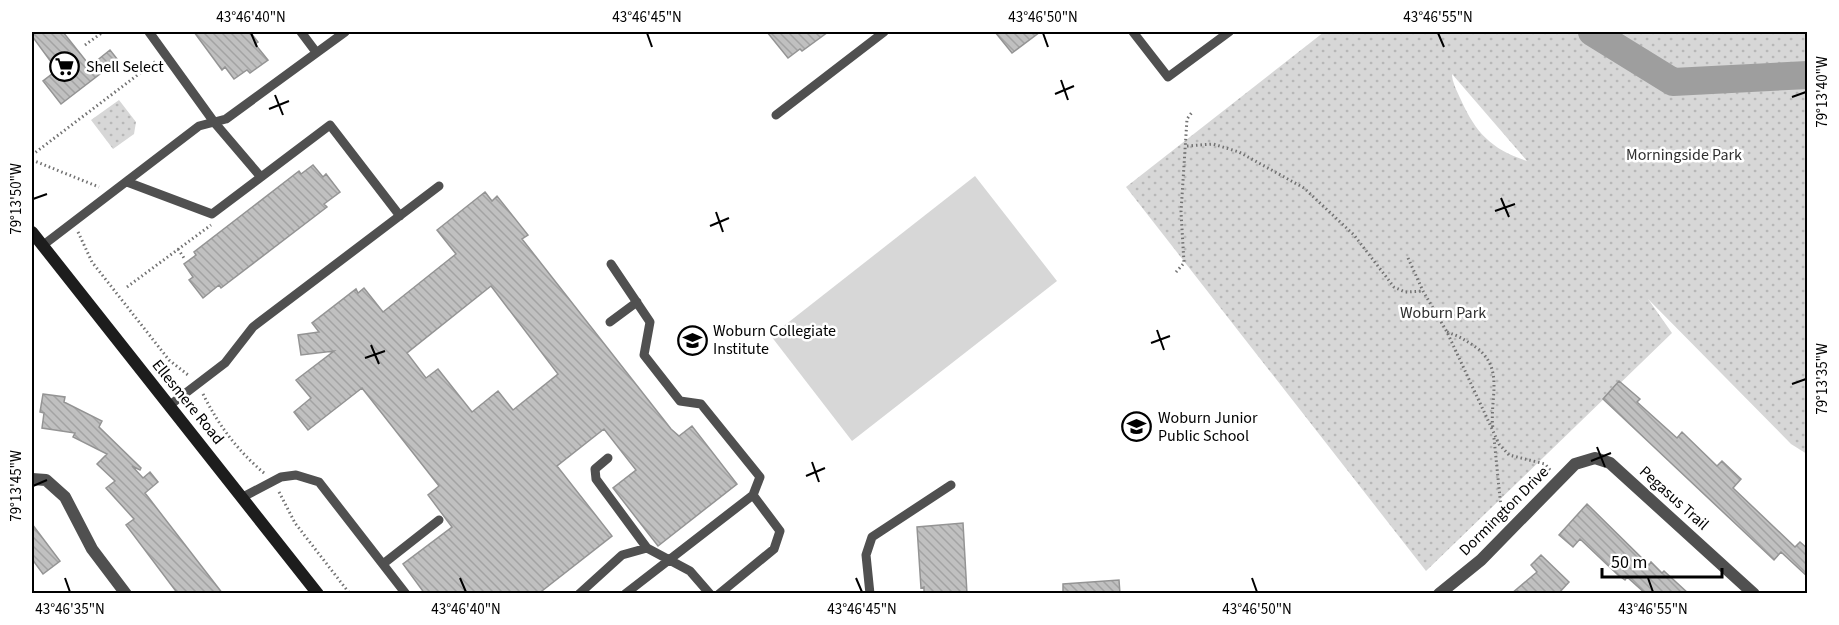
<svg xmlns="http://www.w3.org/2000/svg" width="1839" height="625" font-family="'Source Sans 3',sans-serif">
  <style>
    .green { fill: #d7d7d7 }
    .park { fill: url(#park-dots); fill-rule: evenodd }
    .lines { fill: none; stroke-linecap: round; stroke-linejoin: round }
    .river { stroke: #9e9e9e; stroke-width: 28 }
    .building { fill: url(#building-back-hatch); stroke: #949494; stroke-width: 1.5; fill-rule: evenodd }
    .path { stroke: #727272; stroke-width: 3; stroke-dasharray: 1.5 3; stroke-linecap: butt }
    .service { stroke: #505050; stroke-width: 9 }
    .minor { stroke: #505050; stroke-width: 12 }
    .secondary { stroke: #1d1d1d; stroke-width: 12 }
    .ticks { fill: none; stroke: #000; stroke-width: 2 }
    .labels { text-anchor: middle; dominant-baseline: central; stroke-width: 5; stroke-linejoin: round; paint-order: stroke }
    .poi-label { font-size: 16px; fill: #000; stroke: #fff; text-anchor: start }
    .park-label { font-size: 16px; fill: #2e2e2e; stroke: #fff }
    .street-label { font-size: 16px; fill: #000; stroke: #fff }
    .neatline { fill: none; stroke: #000; stroke-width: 2 }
    .ticks-label { font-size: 15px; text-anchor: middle; fill: #000 }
  </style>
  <defs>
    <pattern id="park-dots" width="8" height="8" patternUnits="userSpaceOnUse" patternTransform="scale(1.5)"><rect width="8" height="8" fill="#d7d7d7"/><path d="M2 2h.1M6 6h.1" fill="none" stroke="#b7b7b7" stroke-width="1.8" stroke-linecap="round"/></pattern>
    <pattern id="building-back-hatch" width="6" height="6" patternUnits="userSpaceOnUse" patternTransform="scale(1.5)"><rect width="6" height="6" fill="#c0c0c0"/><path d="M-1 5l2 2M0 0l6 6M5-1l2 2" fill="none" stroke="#a3a3a3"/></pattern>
  </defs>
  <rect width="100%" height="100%" fill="#fff"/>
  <path class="green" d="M975,176L1057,281L852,441L771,336Z"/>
  <path class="park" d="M1324,32H1807V454L1791,444L1648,299L1672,333L1426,571L1126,187ZM1452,74L1527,161C1491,149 1476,133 1461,100C1457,91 1452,82 1452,74Z
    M119,100L136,122L134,134L113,149L91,120Z"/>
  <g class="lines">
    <path class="river" d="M1592,32L1673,82L1808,75"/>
  </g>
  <path class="building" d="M32,32H63L90,66L110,50L118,60L61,104L43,81L57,70L32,36Z
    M194,32H250L258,42L255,44L268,60L250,73L247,70L234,79L225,67L222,70Z
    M767,32H828L802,51L800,49L788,58Z
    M995,32H1040L1012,53Z
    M313,165L323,177L326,174L340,192L324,204L327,207L221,288L219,285L203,298L189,280L193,277L184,264L196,255L194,252L299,171L301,174Z
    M485,192L492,201L497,196L528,235L522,239L671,429L679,436L692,426L737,484L658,546L613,488L636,470L604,429L557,466L612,536L538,594H425L403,564L452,527L428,495L439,486L362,388L308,430L294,412L311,398L296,380L334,351L301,355L298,335L319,332L312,323L356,289L358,293L364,288L383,312L456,254L437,230ZM491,286L558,374L513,410L498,391L472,412L438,369L426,378L407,353Z
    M1619,381L1640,399L1637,402L1677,438L1682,432L1717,466L1722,461L1741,479L1733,488L1795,547L1800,542L1808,549V577L1781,552L1774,560L1603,399Z
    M43,394L65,397L64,402L102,421L99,427L141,468L140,470L132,466L143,478L150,472L158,482L145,493L223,594H178L126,525L134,519L106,488L115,481L97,464L107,454L73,437L75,433L42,428L44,413L40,412Z
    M1587,504L1649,565L1651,562L1662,573L1664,571L1689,594H1646L1627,577L1625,580L1618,575L1580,539L1573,547L1559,535Z
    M963,523L967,594H924V587L921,588L917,527Z
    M32,524L60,561L43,574L32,559Z
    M1541,555L1569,582L1558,594H1511L1537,572L1531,565Z
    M1119,580L1120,594H1063V584Z"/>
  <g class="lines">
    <path class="path" d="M85,45L103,32
      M1187,146L1213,144L1239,152L1304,188L1354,235L1394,287L1405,292L1423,291
      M32,155L156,61
      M32,160L99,187
      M78,232L92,262L169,360L188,375
      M178,249L184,258
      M1408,258L1423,291L1447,332L1499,444L1509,455L1545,464L1551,471
      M1176,272L1184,263L1181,212L1187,119L1193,111
      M127,287L211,225
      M1447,332C1459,336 1467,341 1477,348C1505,370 1489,399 1493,429
      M203,394C219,426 237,450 264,473
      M1494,438L1502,518
      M279,492L295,523L350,594"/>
    <path class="service" d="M149,32L214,122L260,176
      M301,32L316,52
      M1133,32L1168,77L1229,32
      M776,115L884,32
      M127,182L212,214L330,125L400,216
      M42,246L199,126L226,119L345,32
      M611,264L650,322L644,355L680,401L701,404L760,477L753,495L780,531L774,549L719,594
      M610,322L637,302
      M170,405L225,363L253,327L439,186
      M608,458L595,469L596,479L647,548L690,571L710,594
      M243,497L281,477L296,475L319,482L406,594
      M383,564L439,520
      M579,594L622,555L647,548
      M625,594L753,495
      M870,594L866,555L872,537L951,485"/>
    <path class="minor" d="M32,479L46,480L65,497L92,549L126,594
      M1439,594L1481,560L1575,464L1595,458L1610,463L1754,594"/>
    <path class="secondary" d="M32,232L318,594"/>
  </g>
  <path class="ticks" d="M251,33L257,47M647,33L652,47M1043,33L1048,47M1438,33L1444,47M1061,80L1068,100M1055,94L1074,86M275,95L283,115M1792,97L1806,92M269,109L289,101M1501,198L1509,217M33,199L47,194M1495,211L1515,204M716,212L723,232M710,226L729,218M1157,330L1164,350M1151,343L1170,336M371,345L379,364M365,358L385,351M1792,384L1806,379M1597,447L1605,467M1591,461L1611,453M812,462L819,482M806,476L825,468M33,486L47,480M65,578L70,592M460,578L466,592M856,578L862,592M1252,578L1257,592M1648,578L1653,592"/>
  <defs>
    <symbol id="supermarket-ring" viewBox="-11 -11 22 22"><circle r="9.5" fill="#fff" stroke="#000" stroke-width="1.5"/><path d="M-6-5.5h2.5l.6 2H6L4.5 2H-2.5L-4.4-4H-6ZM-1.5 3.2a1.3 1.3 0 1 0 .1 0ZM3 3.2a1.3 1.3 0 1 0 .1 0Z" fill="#000"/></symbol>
    <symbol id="school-ring" viewBox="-11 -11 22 22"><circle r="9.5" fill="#fff" stroke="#000" stroke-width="1.5"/><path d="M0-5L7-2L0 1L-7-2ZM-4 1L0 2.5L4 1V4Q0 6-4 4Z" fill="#000"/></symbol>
  </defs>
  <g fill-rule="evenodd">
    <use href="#supermarket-ring" x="48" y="50" width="33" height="33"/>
    <use href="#school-ring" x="676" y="324" width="33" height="33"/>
    <use href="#school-ring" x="1120" y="410" width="33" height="33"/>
  </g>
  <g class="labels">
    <g class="poi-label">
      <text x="86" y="67">Shell Select</text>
      <text x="713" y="331">Woburn Collegiate<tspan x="713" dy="18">Institute</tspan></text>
      <text x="1158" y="418">Woburn Junior<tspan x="1158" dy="18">Public School</tspan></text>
    </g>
    <g class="park-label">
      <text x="1684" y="155">Morningside Park</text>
      <text x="1443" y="313">Woburn Park</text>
    </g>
    <g class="street-label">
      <text transform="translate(188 402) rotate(51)">Ellesmere Road</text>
      <text transform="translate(1674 498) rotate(42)">Pegasus Trail</text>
      <text transform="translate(1504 511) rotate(-45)">Dormington Drive</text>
    </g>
  </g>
  <rect width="1839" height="625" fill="none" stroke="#ffffff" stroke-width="66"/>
  <path d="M1602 568v9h120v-9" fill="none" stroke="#000000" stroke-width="3"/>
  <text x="1611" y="568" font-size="18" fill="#000000" stroke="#ffffff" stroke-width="4.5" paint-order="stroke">50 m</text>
  <rect x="33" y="33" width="1773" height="559" class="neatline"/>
  <g class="ticks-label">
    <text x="251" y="22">43°46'40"N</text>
    <text x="647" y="22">43°46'45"N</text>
    <text x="1043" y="22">43°46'50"N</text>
    <text x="1438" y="22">43°46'55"N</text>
    <text transform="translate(1822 92) rotate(-90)" y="5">79°13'40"W</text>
    <text transform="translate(16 199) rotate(-90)" y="5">79°13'50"W</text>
    <text transform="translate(1822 379) rotate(-90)" y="5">79°13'35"W</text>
    <text transform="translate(16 486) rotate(-90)" y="5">79°13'45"W</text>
    <text x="70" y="614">43°46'35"N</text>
    <text x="466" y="614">43°46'40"N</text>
    <text x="862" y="614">43°46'45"N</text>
    <text x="1257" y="614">43°46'50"N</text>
    <text x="1653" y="614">43°46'55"N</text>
  </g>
</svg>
